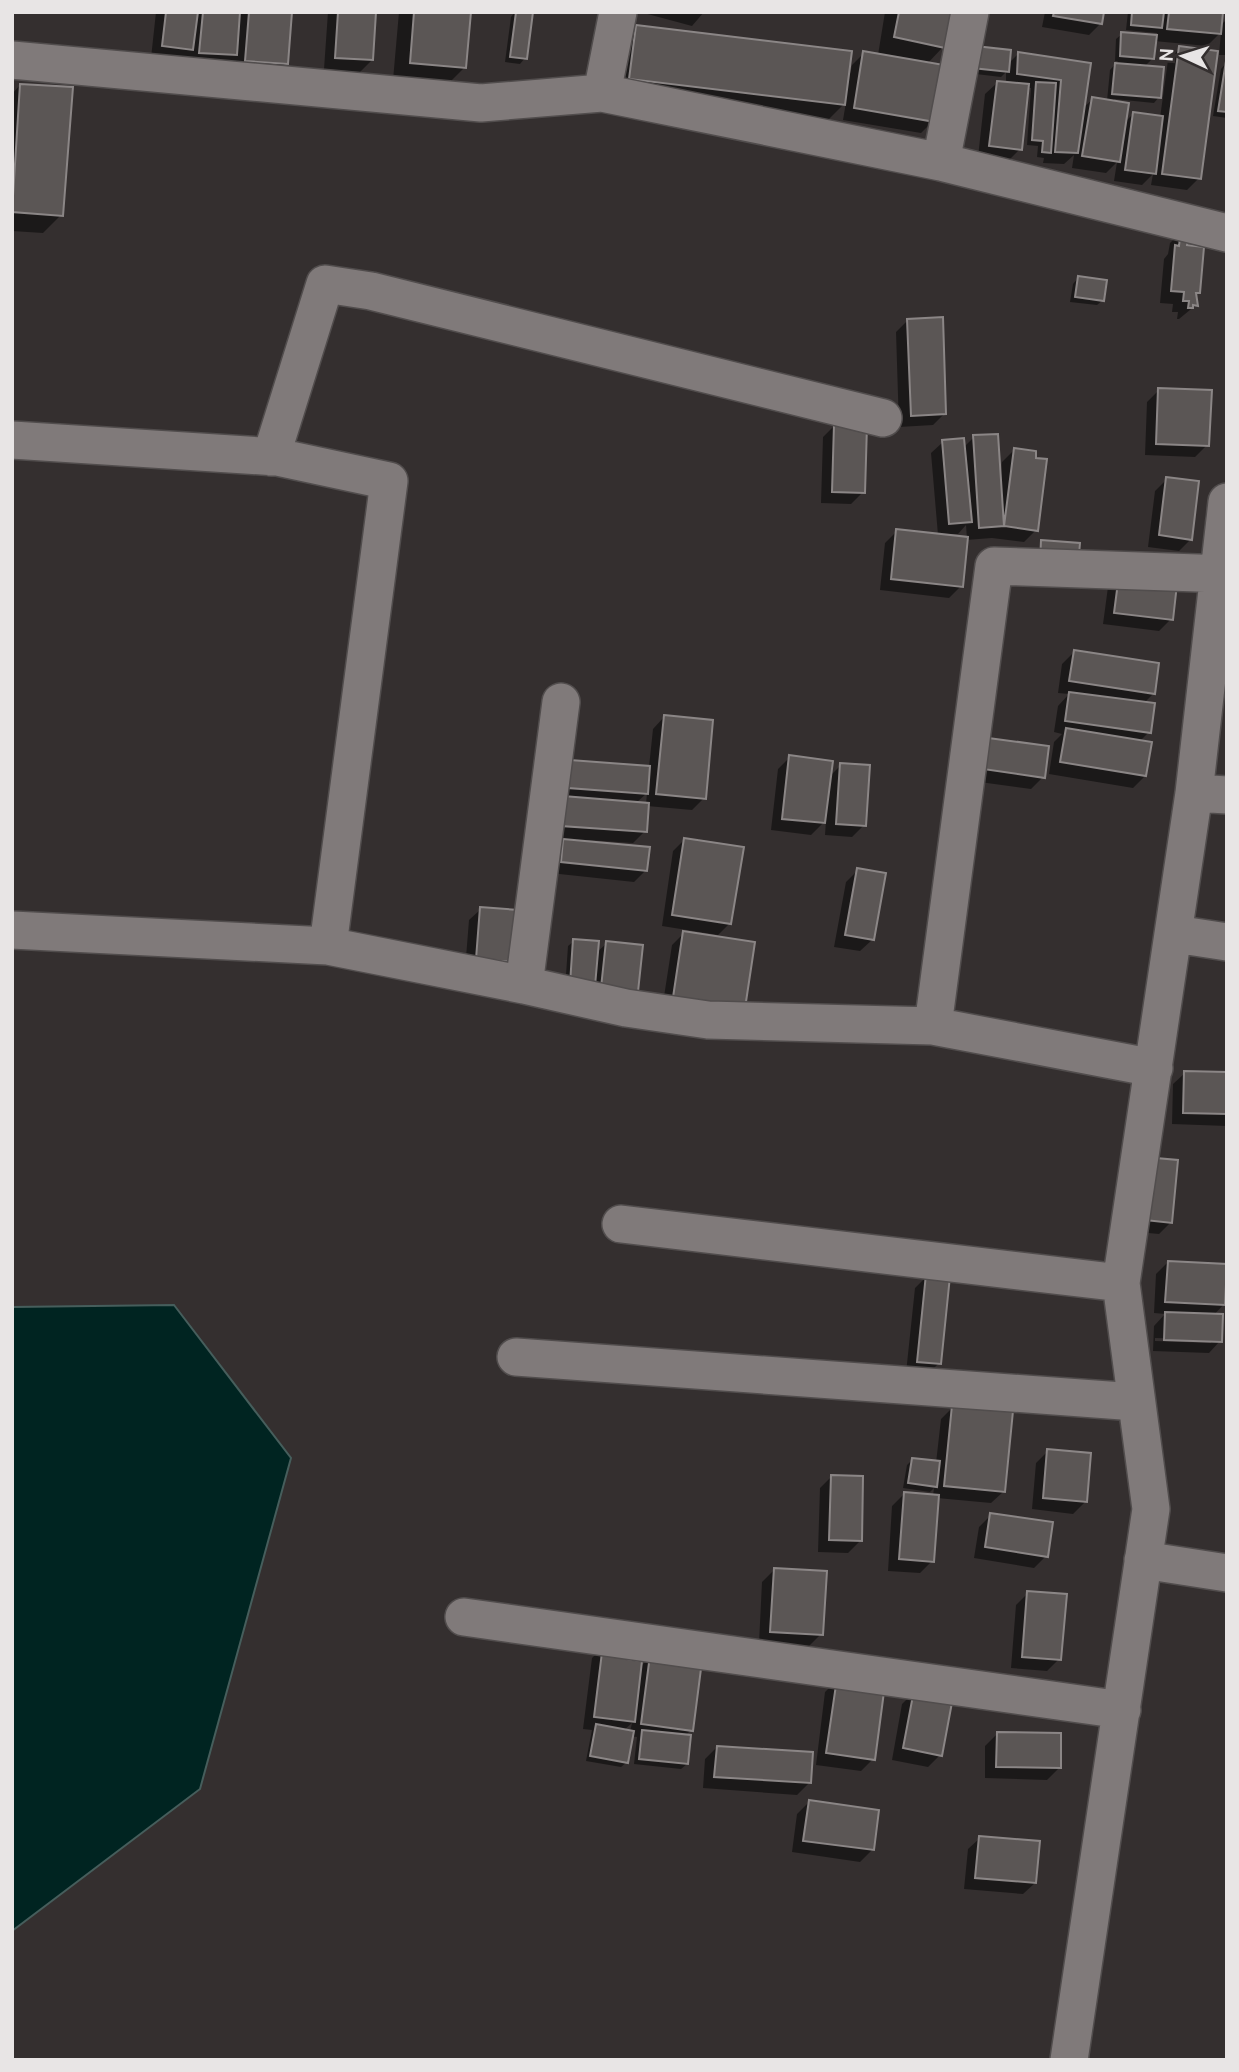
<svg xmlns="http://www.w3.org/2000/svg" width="1239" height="2072" font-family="Cabin,sans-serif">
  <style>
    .water { fill: #002421; stroke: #465e5c; stroke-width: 2 }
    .shadow { fill: #0007; fill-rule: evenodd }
    .building { fill: #5b5655; stroke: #8b8686; stroke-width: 2 }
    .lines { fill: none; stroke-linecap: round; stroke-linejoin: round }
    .street-casing { stroke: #514d4d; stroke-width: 40 }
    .street { stroke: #807a7a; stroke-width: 37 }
  </style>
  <rect width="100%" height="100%" fill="#342f2f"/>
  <path class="water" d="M174,1305L291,1458L200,1789L12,1931V1307Z"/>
  <path class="shadow" d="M156,12H290L286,63L268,81L228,78L230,60L218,72L183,70L184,57L180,61L151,58Z
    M328,12H375L372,60L360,72L324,69Z
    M399,12H469L465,67L447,85L393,80Z
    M515,12H528L525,58L520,64L505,62L511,17Z
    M640,12H704L692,26Z
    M885,12H950L943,47L927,64L933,121L921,133L843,120L846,102L826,122L612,96L618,44L636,27L850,74L852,65L864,53L878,55Z
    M1045,12H1102L1101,23L1089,35L1042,27Z
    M1128,12H1222L1220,26L1227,19V55H1219L1221,32L1207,46L1154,41L1153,58L1144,67L1159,97L1154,103L1114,99L1124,123L1133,114L1160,118L1168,60L1180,48L1199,178L1187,190L1151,185L1153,174L1142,185L1114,181L1117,162L1106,173L1072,168L1074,155L1064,164L1043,163L1044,158L1037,157L1038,146L1027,145L1031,88H1027L1020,149L1008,161L978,157L985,94L997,83H1006V72L1001,77L959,72L961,52L1008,64L1018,54L1089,64L1082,109L1093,99L1107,101L1110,70L1118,61H1115L1116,39L1122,34L1157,37V33L1126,30Z
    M1226,63L1227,118L1213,116L1221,69Z
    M20,85L61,215L43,233L12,231V94Z
    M1182,231L1198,293L1195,296L1196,305L1179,319H1177L1178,312H1172L1173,304L1160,303L1164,259L1168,254L1170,243Z
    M1078,278L1103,300L1097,305L1070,302L1073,284Z
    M907,321L945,413L933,425L899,427L896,332Z
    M1159,390L1207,445L1195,457L1145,455L1147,402Z
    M835,425L863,492L851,504L821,503L823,437Z
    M974,437L999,473H1001L1002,462L1014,450L1036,530L1024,542L992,538L966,540L961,586L949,598L880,590L885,543L897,531L938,535L931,453L943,442L963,448ZM966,525L967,539L946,536V534H958Z
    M1167,479L1191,539L1179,551L1148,547L1155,491Z
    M1218,499L1227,556L1202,554L1206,511Z
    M1110,572L1171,619L1159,631L1103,624Z
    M1074,652L1154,693L1143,704L1149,732L1139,742L1145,776L1133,788L1049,774L1054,742L1062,734L1054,732L1058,706L1069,694L1058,693L1062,664Z
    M664,717L704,798L692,810L647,806L645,831L633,843L587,840V843L646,870L634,882L550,873L552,853L566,838L550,837L558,774L649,767L653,729ZM647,793L646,804L636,803Z
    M982,739L1043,777L1031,789L965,780Z
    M790,757L829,777L841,765L864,825L852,837L825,835L826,820L811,835L771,830L778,769Z
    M685,839L730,923L718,935L662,926L673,851Z
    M858,870L872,940L860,951L834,947L846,882Z
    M481,909L511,962L499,974L465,970L469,920Z
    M684,933L742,1015L661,1016L672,945Z
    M574,941L596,953L607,943L635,1000L565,989L568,946Z
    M1185,1073H1227V1126L1172,1124L1173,1084Z
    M1177,1162L1171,1222L1159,1234L1116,1230Z
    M1168,1262L1224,1304L1213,1316L1220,1341L1209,1353L1153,1351L1154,1326L1165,1314L1154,1313L1156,1274ZM1155,1338L1211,1340V1343L1155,1341Z
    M927,1276L939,1363L927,1375L906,1373L915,1288Z
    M953,1407L1003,1492L991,1503L937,1498L932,1561L920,1573L888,1571L892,1506L904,1494L933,1496L934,1488L930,1492L903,1488L907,1465L912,1460L936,1463L941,1419Z
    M1048,1451L1085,1502L1073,1514L1032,1509L1036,1463Z
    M832,1476L860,1541L848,1553L818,1552L820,1488Z
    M991,1515L1046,1556L1034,1568L974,1558L979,1527Z
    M774,1570L821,1634L809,1646L759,1643L762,1582Z
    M1028,1593L1059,1659L1047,1671L1011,1668L1016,1605Z
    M604,1646L624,1661L640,1667L650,1657L691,1730L685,1736L687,1764L681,1769L634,1764L637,1737L631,1736L627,1762L621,1767L586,1761L592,1730L583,1729L592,1658ZM632,1723L630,1732L623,1731Z
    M837,1680L873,1759L861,1771L816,1765L825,1692Z
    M914,1692L940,1755L928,1767L892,1760L902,1704Z
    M997,1734L1059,1768L1047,1780L985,1778V1746Z
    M717,1747L809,1783L797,1795L703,1788L705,1759Z
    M809,1802L872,1850L860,1862L792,1852L797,1814Z
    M980,1838L1035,1883L1023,1894L964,1889L968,1849Z"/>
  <path class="building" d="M166,12H198L193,50L162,46Z
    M203,12H240L237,55L199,53Z
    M249,12H292L288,64L245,61Z
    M338,12H376L373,60L335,58Z
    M414,12H471L466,68L410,63Z
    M516,12H533L527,59L510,57Z
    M899,12H952L945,48L894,37Z
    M1054,12H1104L1102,24L1053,16Z
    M1132,12H1164L1162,28L1131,25Z
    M1169,12H1223L1221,34L1167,29Z
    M636,25L852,51L845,105L629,79Z
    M1121,32L1157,35L1154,59L1120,56Z
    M966,45L1011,50L1009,72L963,67Z
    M1179,46L1218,51L1201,179L1162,174Z
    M863,51L944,65L935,122L854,108Z
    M1018,52L1091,63L1078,153L1055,152L1061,80L1017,74Z
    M1226,61H1227V112L1218,111Z
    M1115,63L1164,67L1161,98L1112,94Z
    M997,81L1029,84L1022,150L989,146Z
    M1036,82L1056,83L1051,153L1042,152L1043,141L1032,140Z
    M20,84L73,87L63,216L12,212Z
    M1092,97L1129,103L1120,162L1082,156Z
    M1133,112L1163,116L1156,174L1125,170Z
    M1181,229L1188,236L1187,245L1204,247L1200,293H1196L1198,306L1193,305V308H1188L1189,301H1183L1184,292L1171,291L1175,245L1179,246Z
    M1078,276L1107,280L1104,301L1075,297Z
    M943,317L946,414L911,416L907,319Z
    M1158,388L1212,390L1209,446L1156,444Z
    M834,424L867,425L865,493L832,492Z
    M998,434L1004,526L979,528L973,435Z
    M964,438L972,522L949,524L942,440Z
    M1014,448L1036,451V458L1047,459L1038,531L1004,526Z
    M1166,477L1199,481L1192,540L1159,535Z
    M896,529L968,537L963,587L891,579Z
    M1041,540L1080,543L1078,566L1040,563Z
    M1121,559L1179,566L1173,620L1114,613Z
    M1074,650L1159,663L1155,694L1069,681Z
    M1069,692L1155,703L1151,733L1065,721Z
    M664,715L713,720L706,799L656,794Z
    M1066,728L1152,742L1146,776L1060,762Z
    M981,737L1049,746L1045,778L976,768Z
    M789,755L833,761L825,823L782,819Z
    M570,760L650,766L648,794L568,788Z
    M840,763L870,765L866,826L836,824Z
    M563,796L649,803L647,832L561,826Z
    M684,838L744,847L731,924L672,915Z
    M563,839L650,847L647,871L561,862Z
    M857,868L886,873L874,940L845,935Z
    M480,907L518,910L513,962L476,959Z
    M683,931L755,942L744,1015L672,1004Z
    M573,939L599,941L595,986L570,984Z
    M606,941L643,945L637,1001L600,997Z
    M1184,1071L1227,1072V1114L1183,1113Z
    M1133,1156L1178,1160L1172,1223L1127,1218Z
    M1168,1261L1227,1264L1225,1305L1165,1302Z
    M926,1274L950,1276L941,1364L917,1362Z
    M1165,1312L1223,1314L1222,1342L1164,1340Z
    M952,1405L1013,1411L1005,1492L944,1486Z
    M1047,1449L1091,1453L1087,1502L1043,1498Z
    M912,1458L940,1461L937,1487L908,1483Z
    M831,1475L863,1476L862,1541L829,1540Z
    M904,1492L939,1495L934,1562L899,1559Z
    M990,1513L1053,1522L1048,1557L985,1547Z
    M774,1568L827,1571L823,1635L770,1632Z
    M1027,1591L1067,1594L1061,1660L1022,1657Z
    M603,1644L627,1647L626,1659L642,1661L635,1722L594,1717Z
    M650,1655L702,1661L693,1731L641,1724Z
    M837,1678L885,1684L875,1760L826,1753Z
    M914,1690L953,1697L942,1756L903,1748Z
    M596,1724L634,1731L628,1763L590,1756Z
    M642,1730L691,1735L688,1764L639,1759Z
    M997,1732L1061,1733V1768L996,1767Z
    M717,1746L813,1752L811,1783L714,1777Z
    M809,1800L879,1810L874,1850L803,1841Z
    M979,1836L1040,1841L1036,1883L975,1878Z"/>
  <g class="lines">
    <defs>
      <path id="street" d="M12,60L481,103L602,93L941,162L1227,233
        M602,93L618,12
        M941,162L970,12
        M12,440L277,457L389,481L328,946L12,930
        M271,457L325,284L371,291L883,418
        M1194,793L1227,795
        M1175,934L1227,942
        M328,946L524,985L626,1008L708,1020L933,1026L1154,1068
        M524,985L561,702
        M933,1026L994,566L1227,574
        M621,1224L1121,1283
        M516,1357L1136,1402
        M1143,1560L1227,1573
        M464,1617L1122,1710
        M1069,2060L1151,1509L1121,1283L1194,793L1227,502"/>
    </defs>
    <use href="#street" class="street-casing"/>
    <use href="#street" class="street"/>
  </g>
  <rect width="1239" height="2072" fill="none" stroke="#e8e5e5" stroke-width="28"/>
  <g transform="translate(1183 56) rotate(274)" stroke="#342f2f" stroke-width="5" paint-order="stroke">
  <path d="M0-5L12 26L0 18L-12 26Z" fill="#e8e5e5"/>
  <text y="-10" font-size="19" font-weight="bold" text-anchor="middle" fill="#e8e5e5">N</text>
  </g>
</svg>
